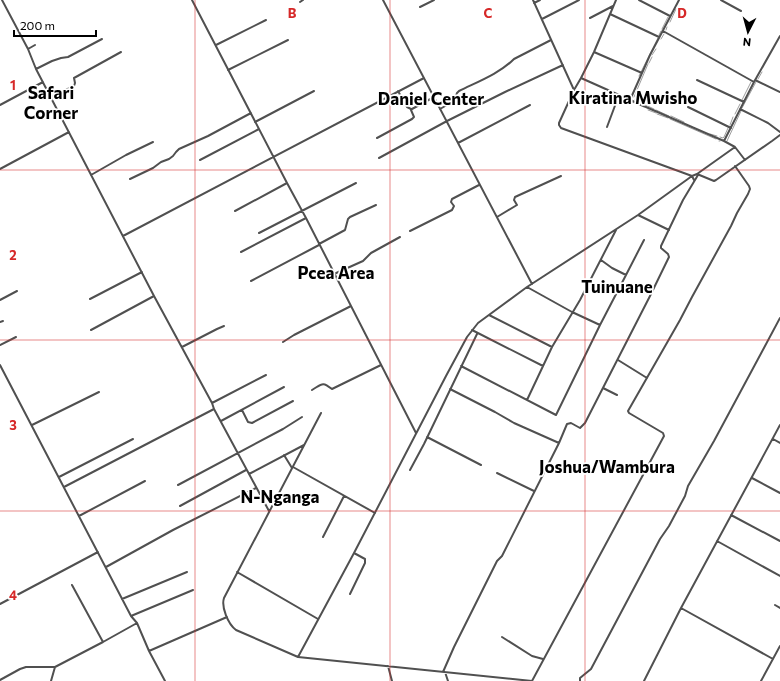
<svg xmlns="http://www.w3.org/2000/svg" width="780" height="681" font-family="Commissioner,sans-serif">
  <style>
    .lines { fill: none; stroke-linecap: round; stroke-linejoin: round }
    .stream { stroke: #9e9e9e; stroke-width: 1 }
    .street { stroke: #505050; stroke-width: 2 }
    .grid { fill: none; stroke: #d62828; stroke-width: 1; stroke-opacity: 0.55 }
    .labels { text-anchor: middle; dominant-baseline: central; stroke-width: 3.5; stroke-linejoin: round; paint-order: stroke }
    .quarter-label { font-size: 17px; font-weight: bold; fill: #000; stroke: #fff }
    .grid-label { font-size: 13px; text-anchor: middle; font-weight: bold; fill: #d62828; stroke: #fff; stroke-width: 3.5; stroke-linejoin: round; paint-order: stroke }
  </style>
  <rect width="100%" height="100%" fill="#fff"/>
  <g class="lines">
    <path class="stream" d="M670,22L676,9
      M662,29L668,17
      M666,30L667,27
      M659,35L661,31
      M661,39L664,34
      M652,55L656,49
      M649,63L652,57
      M639,76L658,38
      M758,79L762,72
      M634,97L648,64
      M627,100L644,107
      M635,100L654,109
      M742,100L751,82
      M742,108L756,82
      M648,110L656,113
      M656,110L669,116
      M657,114L668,118
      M735,114L740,104
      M671,116L684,122
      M670,119L716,139
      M730,125L733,117
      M710,134L717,136
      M720,137L723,138L724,137L728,128
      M719,141H720
      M727,141L741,111"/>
    <path class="street" d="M2,0L28,49L36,69L154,296L212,403L214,409L269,511
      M192,0L287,183L306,218L416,433
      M383,0L532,284
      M533,0L574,90
      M639,0L670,16
      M721,0L741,11
      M300,2L303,0
      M534,3L540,0
      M420,7L434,0
      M610,14L659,37
      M590,18L613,6
      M542,19L579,0
      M663,31L754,82
      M216,45L266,20
      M28,49L35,45
      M594,52L642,73
      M36,69L52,61L61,58L68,57L102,39
      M228,70L288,40
      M581,78L594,52L616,0
      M697,80L744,102
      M755,80L780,92
      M398,91L407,107L411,109
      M51,97L74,86L75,83L74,78L121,52
      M630,100L650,55L679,0
      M0,105L43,82
      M688,107L731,128
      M440,109L454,101L457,93L459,91C477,82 499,74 514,59L551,40
      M740,109L768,123L780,132
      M255,122L314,91
      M607,127L619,95
      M377,138L412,119L414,117L411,110L412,109L434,97
      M724,141L754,82L780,36
      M458,143L530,105
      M379,158L447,121L505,92L563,65
      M200,160L259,129
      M0,169L69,132
      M697,174L714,181L716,180L772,141L780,135
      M91,175L126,155L153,142
      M130,179L153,168L161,162L169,159L173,156L176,152L179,149L208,136L251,113
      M694,180L692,176L561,128L559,125V123L574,90L581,78L646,107L724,141L735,147L745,160
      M235,211L287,183
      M638,215L669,230
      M497,217L517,205L514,200L515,197L561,176
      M410,231L452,210L454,206L451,202L452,199L479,185
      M259,233L356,183
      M123,236L424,78
      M319,244L345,230L348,219L350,217L376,205
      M241,252L306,218
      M334,274L363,261L371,253L400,237
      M626,275L644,240
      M251,281L319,245
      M527,287L572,312L600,325L626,275L612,268L601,260
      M90,299L142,272
      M0,300L17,291
      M489,315L552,347
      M0,322L3,321
      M91,330L154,296
      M472,330L543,366
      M283,342L294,335L351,306
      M0,345L16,337
      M182,347L217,329L224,326
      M618,360L647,378
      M0,365L131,616L137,623L149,651L165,681
      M461,366L556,415L600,325
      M603,388L617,395
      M450,389L495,412L514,423L559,443
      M312,390C322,384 322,381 332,389L334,388L381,365
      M527,400L552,347L580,300L616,230
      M212,403L266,375
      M242,410L248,422L252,423L293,401
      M321,413L224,598C221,607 228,624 236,630L298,657L532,681
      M221,421L284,387
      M32,425L99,392
      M427,437L481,465
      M773,439L780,443
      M284,455L292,468
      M293,467L375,513
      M410,470L424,444L477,334
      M497,473L534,491
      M249,474L304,445
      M59,477L133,439
      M752,478L780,493
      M178,485L283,429L302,417
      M64,487L214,409
      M180,506L246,470
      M731,515L780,541
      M79,516L145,481
      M323,537L344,496
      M717,541L780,576
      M106,567L173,530L256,488
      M237,572L318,619
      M72,585L103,642
      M350,594L365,563V559L354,553
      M122,599L187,572
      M0,604L98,552
      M775,605L780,608
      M681,608L773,659
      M131,616L193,590
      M502,637L532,656L543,659
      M149,651L227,617
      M298,657L354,553L446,376L467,337L478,323L527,287L638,215L692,176L697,174L735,147
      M388,666L392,681
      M443,672L454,647L497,561L502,556L559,443L567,424L571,423L580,428L585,423L650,296L669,257L668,254L661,248V246L683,200L698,175
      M445,672L448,681
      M0,680L20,669L26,667H55L103,642L137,623
      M51,681L55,667
      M532,681L664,436L663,433L629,413L628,411L680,320L692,297L731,226L737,213L748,194L750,189L749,186L735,166
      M580,681V678L591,669L660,539L669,526L685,496L688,486L714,441L780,318
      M644,681L681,608L780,425
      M761,681L780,646"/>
  </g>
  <path class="grid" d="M195,0V681M390,0V681M585,0V681M0,170H780M0,340H780M0,511H780"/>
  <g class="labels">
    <g class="quarter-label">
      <text x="51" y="92">Safari<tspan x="51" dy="20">Corner</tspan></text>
      <text x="633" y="97">Kiratina Mwisho</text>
      <text x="431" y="98">Daniel Center</text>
      <text x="336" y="272">Pcea Area</text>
      <text x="617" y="286">Tuinuane</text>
      <text x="607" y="466">Joshua/Wambura</text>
      <text x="280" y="496">N-Nganga</text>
    </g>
  </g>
  <g class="grid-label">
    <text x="292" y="18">B</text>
    <text x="488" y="18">C</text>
    <text x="682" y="18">D</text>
    <text x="13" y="90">1</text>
    <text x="13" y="260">2</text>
    <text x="13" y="430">3</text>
    <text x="13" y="600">4</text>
  </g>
  <g transform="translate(748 32) rotate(186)" stroke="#ffffff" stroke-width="3" paint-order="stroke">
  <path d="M0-3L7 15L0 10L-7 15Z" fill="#000000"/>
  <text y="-6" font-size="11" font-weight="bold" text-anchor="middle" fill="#000000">N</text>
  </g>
  <path d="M14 30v6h82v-6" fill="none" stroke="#000000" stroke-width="2"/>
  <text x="20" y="30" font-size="12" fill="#000000" stroke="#ffffff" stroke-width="3" paint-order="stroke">200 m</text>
</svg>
